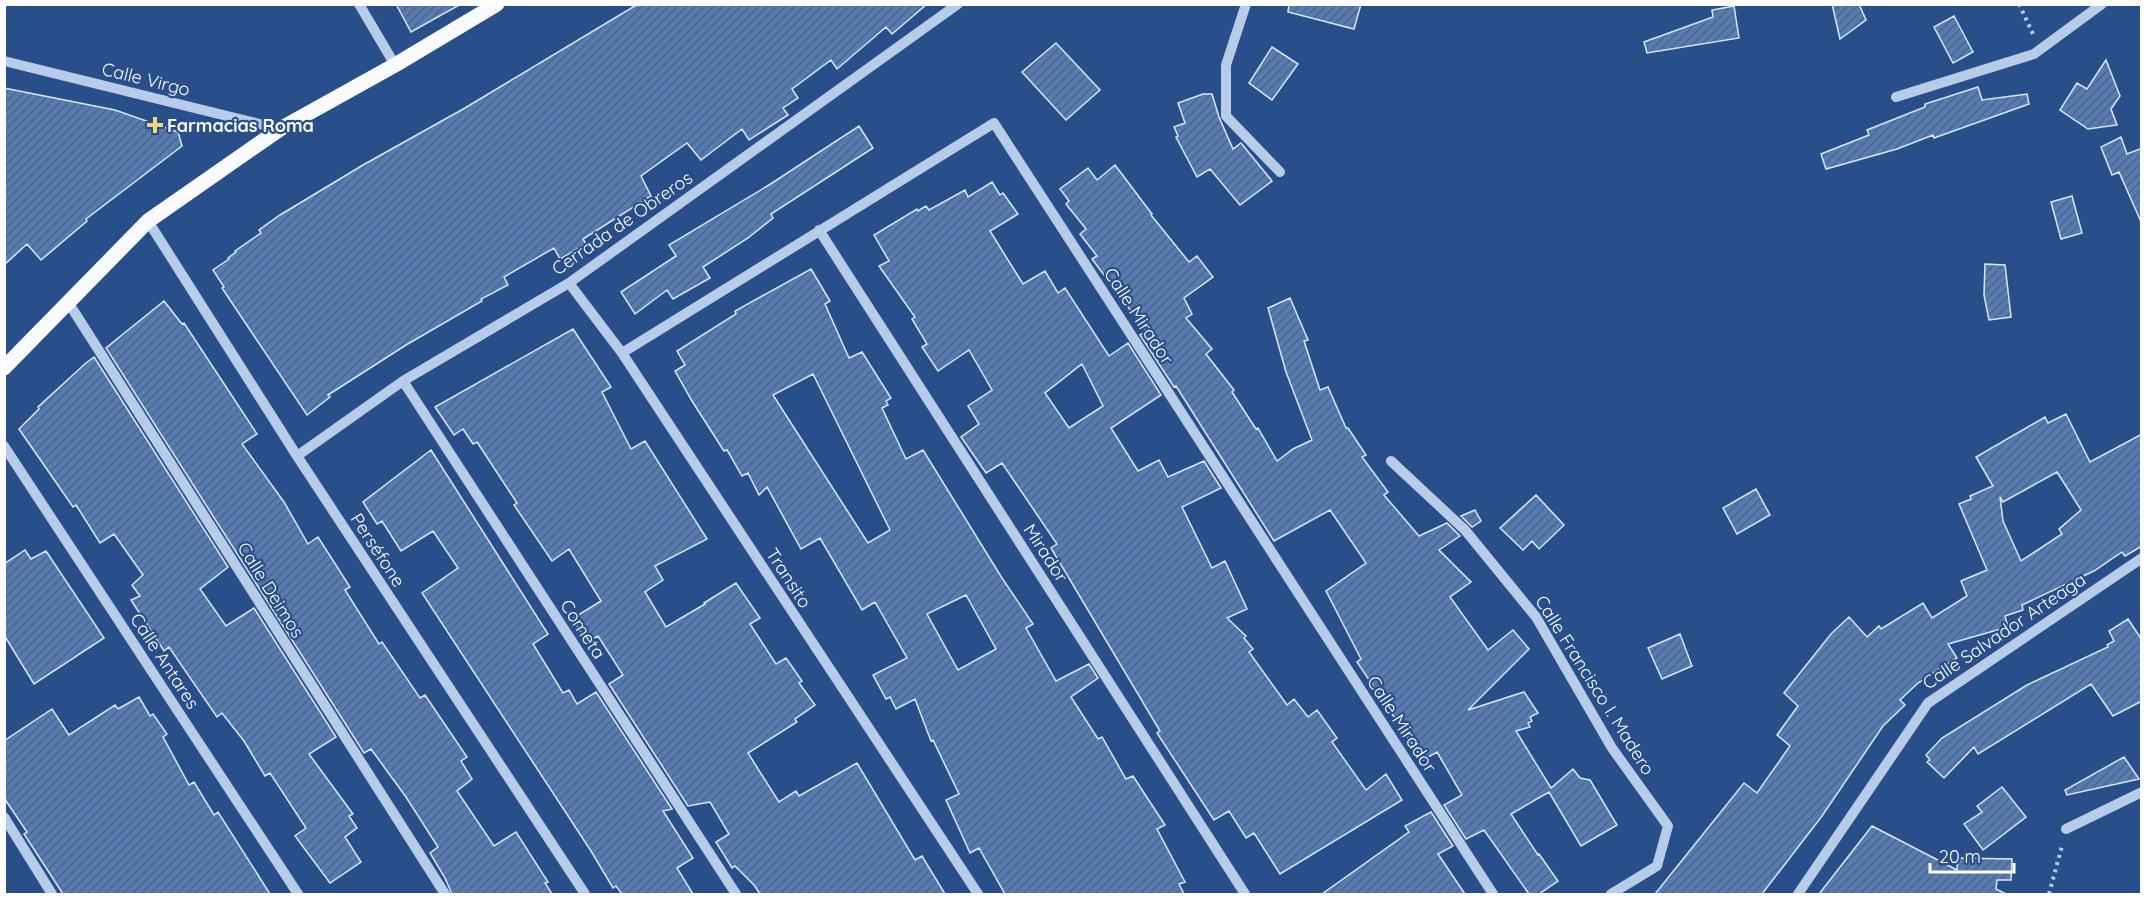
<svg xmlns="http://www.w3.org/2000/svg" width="2146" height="899" font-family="Quicksand,sans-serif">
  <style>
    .building { fill: url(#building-hatch); stroke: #dbe7f7; stroke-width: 1.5; fill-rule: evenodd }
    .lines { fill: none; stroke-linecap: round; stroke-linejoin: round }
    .path { stroke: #b7cce9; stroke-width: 4; stroke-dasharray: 3 4.5; stroke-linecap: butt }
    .minor { stroke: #b7cce9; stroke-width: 10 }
    .major { stroke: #fafbfe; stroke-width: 15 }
    .poi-dot { fill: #f0d47e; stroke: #294f8a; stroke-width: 2 }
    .labels { text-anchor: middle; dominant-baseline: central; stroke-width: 4.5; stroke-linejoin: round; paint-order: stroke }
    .street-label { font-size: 18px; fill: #fff; stroke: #294f8a }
    .poi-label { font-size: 18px; font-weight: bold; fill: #fff; stroke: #294f8a; text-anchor: start }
  </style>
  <defs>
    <pattern id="building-hatch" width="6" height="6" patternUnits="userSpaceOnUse" patternTransform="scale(1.5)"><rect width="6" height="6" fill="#567bb2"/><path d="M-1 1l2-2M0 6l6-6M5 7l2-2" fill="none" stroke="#526684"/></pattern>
  </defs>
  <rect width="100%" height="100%" fill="#294f8a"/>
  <path class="building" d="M396,4H461L411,32Z
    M638,4H927L892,34L886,27L837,69L831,60L792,89L798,98L783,108L788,115L749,140L742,129L701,160L687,143L641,176L651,196L583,239L586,244L560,259L554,248L504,277L508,285L481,299L482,301L406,345L328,395L330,397L307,415L222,288L224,287L213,270L229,259L228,258L236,252L235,251L261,233L259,230L280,215L363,165L465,108Z
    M1289,4H1361L1354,29L1288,12Z
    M1832,4H1859L1866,20L1840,39Z
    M1734,6L1739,38L1647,53L1644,42L1713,17L1712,10Z
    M1954,16L1973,52L1953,63L1934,27Z
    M1056,43L1100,90L1066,120L1022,72Z
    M1272,47L1298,64L1272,100L1249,83Z
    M2106,60L2120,96L2111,109L2117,125L2088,129L2060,110L2077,83L2087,89Z
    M1978,87L1982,100L2027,94L2029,104L1934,138L1933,135L1897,149L1826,169L1821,154L1869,135L1867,130L1925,107V104Z
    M4,88L115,110L178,132L182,146L86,219L87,221L41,260L27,244L4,265Z
    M1203,94H1212L1219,117L1233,149L1241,143L1272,181L1240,205L1210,169L1197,177L1176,137L1178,136L1174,127L1185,123L1178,103Z
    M859,126L873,148L771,214L773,218L748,238L703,267L710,278L673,299L667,290L635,314L621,292L676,256L669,245L769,185Z
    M2121,137L2127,154L2142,148V224L2119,172L2112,175L2101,147Z
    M1115,165L1152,214L1151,215L1189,262L1197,256L1213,277L1184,298L1192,314L1186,318L1212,349L1206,354L1234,390L1232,392L1256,429L1258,428L1277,461L1293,449L1312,440L1286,372L1268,308L1290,298L1308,340L1304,341L1320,390L1328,387L1346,428H1348L1366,455L1362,457L1388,492L1384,495L1419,536L1447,523L1460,536L1439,550L1471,582L1450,597L1488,650L1513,630L1529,649L1468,710L1524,692L1538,713L1530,717L1532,721L1528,723L1530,727L1516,731L1551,788L1573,769L1580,778L1590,780L1617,825L1581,846L1549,792L1511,814L1538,855L1539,854L1558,881L1539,894H1529L1484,830L1466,839L1444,805L1462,795L1437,752L1423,760L1357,662L1361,659L1326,591L1366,563L1330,510L1274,541L1176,386L1174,387L1140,335L1146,331L1092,259L1097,256L1080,234L1086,229L1066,204L1069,201L1060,189L1088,168L1097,180Z
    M992,182L1000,195L1003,193L1018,214L990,231L1023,284L1045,271L1058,293L1065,288L1109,356L1128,343L1161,395L1111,428L1138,471L1159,460L1168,477L1204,461L1221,488L1182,507L1212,568L1225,561L1247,609L1227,618L1246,636L1244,638L1253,649L1249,652L1287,705L1294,699L1308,717L1317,710L1337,738L1332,742L1366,790L1386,774L1402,800L1280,874L1254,833L1246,838L1229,811L1214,820L1157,733L1160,731L1051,548L1057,544L1002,463L986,473L961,437L979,424L968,406L992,390L969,350L938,371L922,347L927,344L912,319L915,317L879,266L889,261L874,235L917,209L918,211L926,206L929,210L965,190L968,197ZM1082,364L1103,406L1069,428L1045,393Z
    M2072,196L2082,233L2061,239L2051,202Z
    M1985,264L2005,265L2011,317L1989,320L1984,295Z
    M811,269L830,301L825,304L849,358L862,352L891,398L886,401L888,405L882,408L906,459L923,450L1002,578L1033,624L1026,628L1056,681L1089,664L1098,678L1071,697L1098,739L1102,737L1126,779L1133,776L1165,825L1157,829L1185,882L1179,884L1184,894H1005L979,848L970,853L946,800L959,794L933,740L931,741L915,699L896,709L890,697L886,699L873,675L907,658L875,602L862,610L820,538L801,549L767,487L759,495L748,473L742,476L727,450L724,451L692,401L675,371L685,365L677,351L736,314L735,311ZM813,374L890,530L868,543L773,395ZM966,595L996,649L958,670L927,614Z
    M164,301L182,324L184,323L257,434L242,444L284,502L308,544L318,537L350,587L345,590L379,644L382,642L420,698L425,695L467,757L461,761L472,779L457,791L494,846L516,832L548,882L545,883L552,894H452L445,878L430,853L438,847L406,797L371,749L364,753L106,348Z
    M573,329L611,387L602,392L631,449L645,441L707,539L655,566L663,580L645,592L666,627L705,604L704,603L736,583L760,618L750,624L776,664L786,658L802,681L799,683L815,705L795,719L797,722L748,753L779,802L796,791L799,796L857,763L915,860L922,856L945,894H760L754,885L735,866L732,868L716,842L729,834L710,802L688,806L609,684L623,675L598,636L587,642L572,619L601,601L569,549L552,561L514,505L517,503L477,442L473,444L463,429L454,435L435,407Z
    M94,357L228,567L200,589L226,626L254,608L336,737L309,754L353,814L349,816L357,828L345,837L361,862L330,883L295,836L306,828L270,773L265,776L244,741L222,713L217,717L169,647L164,651L131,600L140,596L132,585L143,575L114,534L100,543L76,505L73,507L19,429L39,409L38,407L86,363Z
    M2066,414L2090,462L2142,434V546L2125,556L2122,552L2094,571L2022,605L2023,610L2005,616L2008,627L1948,644L1957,658L1918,683L1900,700L1905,705L1883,726L1822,816L1762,894H1655L1744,783L1757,793L1790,746L1777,735L1798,706L1784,693L1831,634L1849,617L1867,637L1879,626L1881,629L1923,603L1932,618L1967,596L1961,581L1987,570L1959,504L1971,499L1970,496L1993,486L1976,457L2045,417L2048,423ZM2057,472L2081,510L2059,529L2062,534L2021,561L2003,521L2000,497L2003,502Z
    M431,450L548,634L533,644L563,693L569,690L577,704L596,692L672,809L663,811L693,858L677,868L693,894H622L616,886L613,888L591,851L422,593L458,568L433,531L401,551L382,521L377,524L363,502Z
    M1756,489L1770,515L1737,534L1723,508Z
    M1536,495L1564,525L1539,549L1532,541L1523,550L1500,528Z
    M1475,510L1481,521L1472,527L1461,516Z
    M25,550L31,559L46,551L104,638L34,684L4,635V564Z
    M2128,619L2142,640V701L2113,716L2091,684L1978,754L1974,747L1944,778L1927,762L1930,760L1926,755L1942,738L2027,685L2108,647L2107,645L2114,641L2109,631Z
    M1680,634L1692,666L1662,679L1648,648Z
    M139,697L150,716L153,714L167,734L163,737L189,785L194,782L214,815L218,812L270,894H63L24,834L27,832L4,798V741L52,709L69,735L115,705L118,709Z
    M2124,757L2139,779L2067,795L2065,790Z
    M2002,787L2026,817L1983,850L1964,824L1982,812L1977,806Z
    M1431,812L1453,846L1438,854L1465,894H1322L1409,832L1405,826Z
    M1872,826L1957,870L1958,858L2012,859L2011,880H1997L1996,889L2006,894H1819Z"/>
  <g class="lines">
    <path class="path" d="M2019,4L2033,34
      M2049,894L2062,846"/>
    <path class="minor" d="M359,4L395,65
      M1246,4L1226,65V116L1280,172
      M4,61L280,129
      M1896,97L2034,54L2102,4
      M148,221L297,456L585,894
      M819,230L1245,894
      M569,283L622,353L978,894
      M68,302L445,894
      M622,353L994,123L1493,894
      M403,381L736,894
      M4,446L298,894
      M297,456L403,381L569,283L958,4
      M1391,461L1465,530L1536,617L1612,748L1668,826L1657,866L1611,894
      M4,817L52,894
      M2066,829L2142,792
      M1798,894L1928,703L2142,558"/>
    <path class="major" d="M4,368L148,221L280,129L395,65L497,4"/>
  </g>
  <path class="poi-dot" d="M152 116h6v6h6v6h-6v6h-6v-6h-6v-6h6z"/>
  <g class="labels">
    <g class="street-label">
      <text transform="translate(146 79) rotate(14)">Calle Virgo</text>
      <text transform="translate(622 223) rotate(-35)">Cerrada de Obreros</text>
      <text transform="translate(1139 316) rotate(57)">Calle Mirador</text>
      <text transform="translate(378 550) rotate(57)">Perséfone</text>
      <text transform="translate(1046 553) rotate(57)">Mirador</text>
      <text transform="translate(789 578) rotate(57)">Transito</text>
      <text transform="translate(271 590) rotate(58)">Calle Deimos</text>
      <text transform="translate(583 629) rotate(57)">Cometa</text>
      <text transform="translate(2004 631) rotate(-34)">Calle Salvador Arteaga</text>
      <text transform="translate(165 661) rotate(57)">Calle Antares</text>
      <text transform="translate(1595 685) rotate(58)">Calle Francisco I. Madero</text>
      <text transform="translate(1402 724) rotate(57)">Calle Mirador</text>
    </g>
    <g class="poi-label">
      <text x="167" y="125">Farmacias Roma</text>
    </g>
  </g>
  <rect width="2146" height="899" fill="none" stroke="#ffffff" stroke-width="12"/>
  <path d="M1930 863v9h84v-9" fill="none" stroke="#ffffff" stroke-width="3"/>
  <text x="1939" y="863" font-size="18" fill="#ffffff" stroke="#294f8a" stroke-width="4.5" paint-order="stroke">20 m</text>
</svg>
